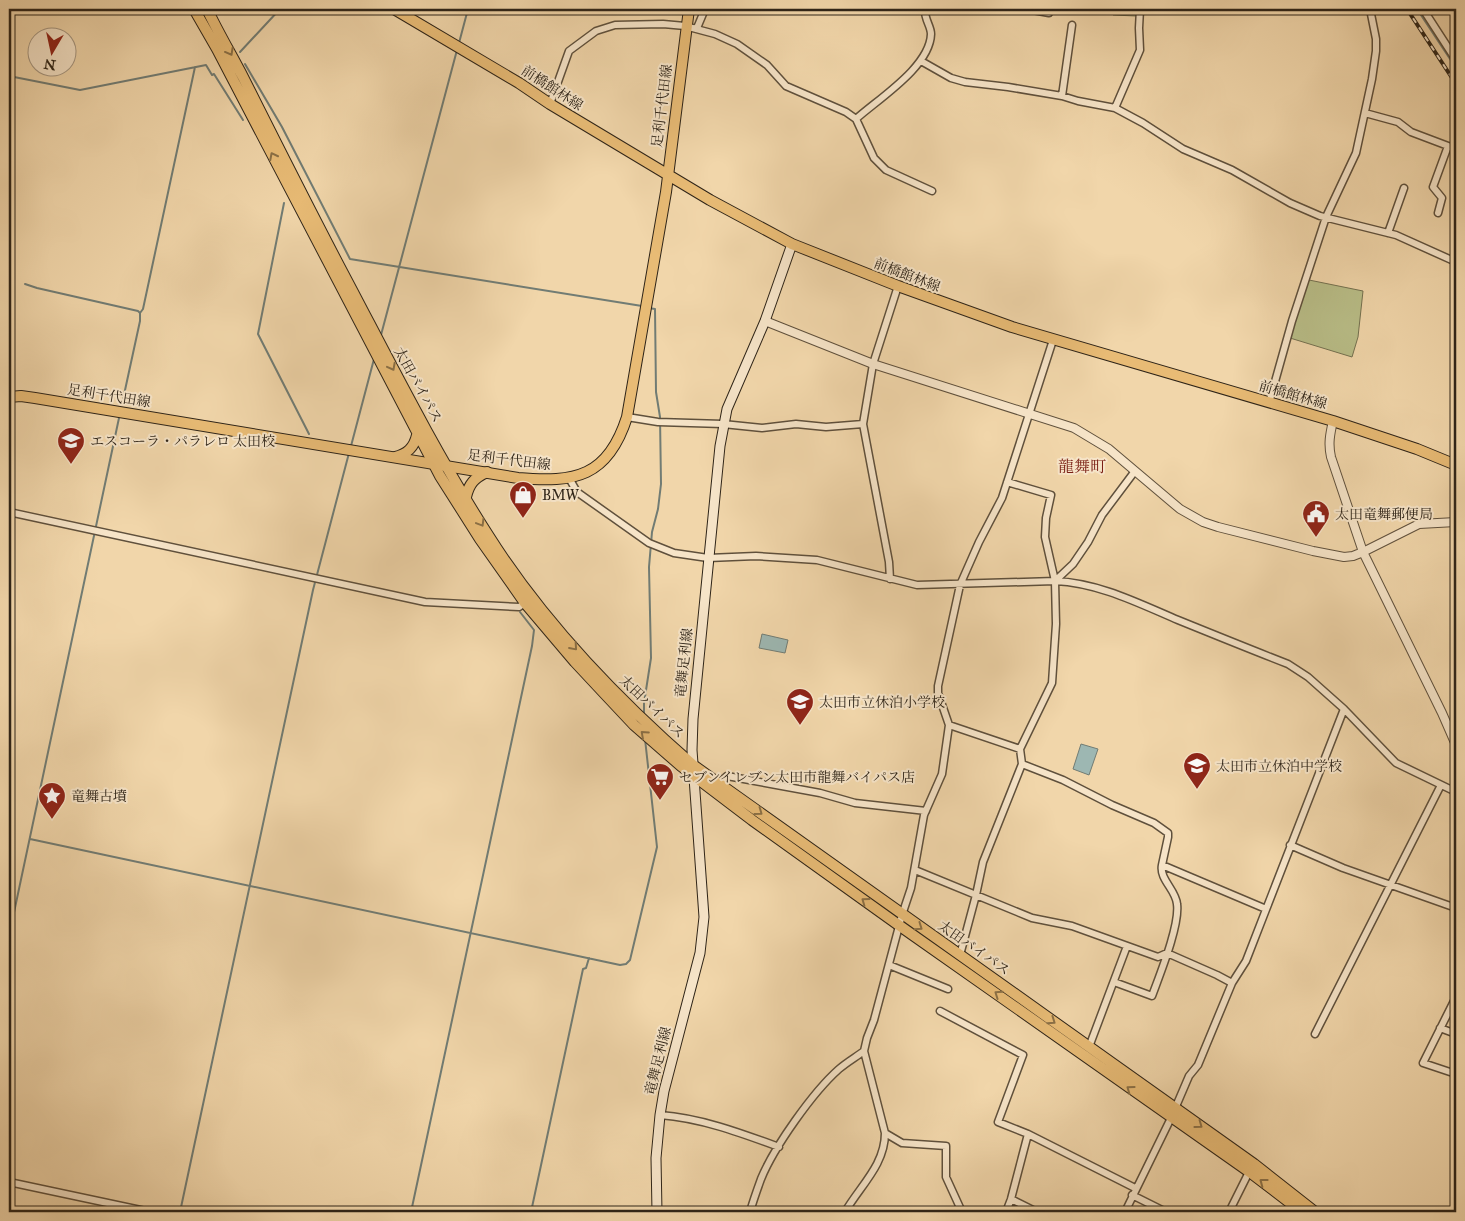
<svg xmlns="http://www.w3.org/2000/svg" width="1465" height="1221" font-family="'IM FELL Great Primer','Noto Serif JP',serif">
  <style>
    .green { fill: #b9be88; stroke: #747150 }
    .water { fill: #9db7b2; stroke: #717c74 }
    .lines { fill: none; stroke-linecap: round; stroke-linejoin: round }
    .stream { stroke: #717c74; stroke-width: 2 }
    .minor-casing { stroke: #5f503c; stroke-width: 9 }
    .tertiary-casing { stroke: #5f503c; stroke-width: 10 }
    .secondary-casing { stroke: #2e2418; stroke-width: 11 }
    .primary-casing { stroke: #2e2418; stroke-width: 12 }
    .trunk-casing { stroke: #2e2418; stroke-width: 12 }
    .minor { stroke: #f6e4c8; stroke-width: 6 }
    .tertiary { stroke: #f6e4c8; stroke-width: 8 }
    .secondary { stroke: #f6e4c8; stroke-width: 9 }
    .primary { stroke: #e8bb75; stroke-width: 10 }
    .trunk { stroke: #e8bb75; stroke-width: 10 }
    .rail-casing { stroke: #2e2418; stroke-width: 4 }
    .rail { stroke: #f6e4c8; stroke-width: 2; stroke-dasharray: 5.5; stroke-linecap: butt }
    .oneway { stroke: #8b7046 }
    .labels { text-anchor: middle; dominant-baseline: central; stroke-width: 4; stroke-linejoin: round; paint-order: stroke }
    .street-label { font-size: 14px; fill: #2e2418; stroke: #f6e4c8 }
    .poi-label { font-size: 14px; fill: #2e2418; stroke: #f6e4c8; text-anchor: start }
    .quarter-label { font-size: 16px; fill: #7a1f14; stroke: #f6e4c8 }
  </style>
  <rect width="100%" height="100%" fill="#f1d6aa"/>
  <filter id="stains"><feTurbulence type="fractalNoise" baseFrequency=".004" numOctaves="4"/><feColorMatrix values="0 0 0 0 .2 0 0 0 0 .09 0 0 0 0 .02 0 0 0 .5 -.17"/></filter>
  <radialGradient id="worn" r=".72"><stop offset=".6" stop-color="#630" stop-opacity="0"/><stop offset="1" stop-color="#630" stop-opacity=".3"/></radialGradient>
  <path class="green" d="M1113,9H1137L1136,16L1113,15Z
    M1309,280L1363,291L1358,337L1352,357L1290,338Z"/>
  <path class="water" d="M762,634L788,640L785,653L759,648Z
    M1081,744L1098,749L1089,775L1073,769Z"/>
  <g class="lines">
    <path class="stream" d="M1417,9L1456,68
      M459,43L468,9
      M240,52L280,9
      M245,64L282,127L350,259L642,306
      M9,76L80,90L206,65L212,75L214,74L243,120
      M284,203L258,334L309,434
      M25,284L37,288L138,311L140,313V321L122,404
      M140,313L143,309L195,67
      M381,335L457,50
      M351,446L374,359
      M644,714V703L651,658L649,567L652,532L658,509L661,484L660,417L656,392L655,309L649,308
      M30,839L620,965L626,964L630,960L657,847L645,739
      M9,936L119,418
      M180,1212L313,590L349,453
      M411,1212L532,646L534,630L520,612
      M531,1212L583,969L586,968L589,958"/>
    <defs>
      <path id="minor" d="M1027,9L1049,13L1051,9
        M1423,9L1456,60
        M697,28L705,9
        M921,61L951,78L965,82L1008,87L1062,96L1078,101L1115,108L1143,123L1183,149L1232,170L1290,203L1320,216L1396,235L1456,262
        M1062,96L1072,25
        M550,104L569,51L596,31L615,25L663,24L685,26L715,34L737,44L767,65L786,86L846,112L856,119L874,158L886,170L932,191
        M1115,108L1140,50L1139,28L1140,9
        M1365,113L1398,122L1411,132L1456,149
        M856,119C878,99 930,67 931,34C931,26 924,19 925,9
        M1438,213L1442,198L1433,187L1448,146
        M1388,233L1404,188
        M1269,403L1292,321L1326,217L1356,153L1372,79L1376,51V39L1370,9
        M627,417L658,422L723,424L762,428L796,424L826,427L863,424
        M569,478L577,492L649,543L674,553L708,558L756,556L817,560L917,585L1055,581C1099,583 1138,603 1178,620C1215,635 1252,650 1288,664L1308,677L1344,709L1396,763L1456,792
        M1007,482L1051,495L1046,518L1045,537L1055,581L1056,624L1052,683L1020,749
        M9,512L425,602L519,607L525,603
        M890,579L889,562L863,424L873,364L898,286
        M1055,581L1073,564L1088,542L1102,515L1135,471
        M949,725L1020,749L1022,764L983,862L976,895L960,955
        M1022,764L1063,780L1112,805L1154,823L1168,833V837L1162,865L1266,909
        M719,783L727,776L820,793L855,803L926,811
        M1290,845L1343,868L1456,908
        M915,870L1032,918L1072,926L1158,957L1167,953L1217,975L1232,983
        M889,965L948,989
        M1114,982L1152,996C1160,974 1180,925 1177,904C1176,890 1159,879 1162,865
        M1456,997L1423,1063L1456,1074
        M940,1011L1023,1055L998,1122L1028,1134L1135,1188
        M1440,1028L1456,1034
        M1315,1034L1441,785
        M1089,1047L1127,946
        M660,1115C701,1118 741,1133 779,1147
        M885,1133L902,1143L946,1146V1177L962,1212
        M9,1182L150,1212
        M1132,1195L1166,1212
        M1011,1199L1037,1212
        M750,1212C753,1201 757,1190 761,1179C774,1147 813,1092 839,1069C847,1062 856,1057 864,1051
        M845,1212C860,1186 885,1165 885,1133L864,1051L867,1038L874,1020L902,915L911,888L924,815L942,774L949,725L938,693V686L960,585L979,542L1002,498L1053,340
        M1006,1212L1011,1199L1028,1134
        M1125,1212L1171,1118L1189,1076L1198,1065L1232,983L1246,961L1344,709
        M1229,1212L1249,1172"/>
      <path id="tertiary" d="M765,321L873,364L1074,428L1109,449L1180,509L1203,522L1218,527L1313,551L1344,557L1353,556L1363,552L1419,524L1456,522
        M1333,421C1330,434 1328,444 1331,457L1363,552L1442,713L1456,745"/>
      <path id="secondary" d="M657,1212L656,1158L660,1115L664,1091L700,953L704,917L692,750L693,719L720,446L727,409L765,321L792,244"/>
      <path id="primary" d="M394,9L519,83L550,104L710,200L792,244L898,286L1012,327L1333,421L1417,449L1456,465
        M9,397L21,396L35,398L518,478C575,483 608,477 627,417L666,192L689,9"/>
      <path id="trunk" d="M194,9L217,49L440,476L480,539L525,603L575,662L603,692L634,725L681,766L752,820L900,926L1251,1173L1302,1212
        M207,9C218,32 231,54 243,77C279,149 315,221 353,292C396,374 438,457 488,535C543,622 616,698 693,765L1254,1164L1315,1212
        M395,457C407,454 414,448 417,435
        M466,497C469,484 474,478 487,472"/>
    </defs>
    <use href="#minor" class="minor-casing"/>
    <use href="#tertiary" class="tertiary-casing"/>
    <use href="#secondary" class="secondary-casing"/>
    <use href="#primary" class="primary-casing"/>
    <use href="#trunk" class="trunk-casing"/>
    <use href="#minor" class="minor"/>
    <use href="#tertiary" class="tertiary"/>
    <use href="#secondary" class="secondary"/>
    <use href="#primary" class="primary"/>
    <use href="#trunk" class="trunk"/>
    <defs>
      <path id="rail" d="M1407,9L1456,84"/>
    </defs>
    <use href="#rail" class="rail-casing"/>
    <use href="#rail" class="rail"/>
  </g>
  <defs><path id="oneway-chevron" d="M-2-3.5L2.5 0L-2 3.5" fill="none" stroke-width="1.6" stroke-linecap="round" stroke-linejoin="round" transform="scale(1.25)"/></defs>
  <g class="oneway">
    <use href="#oneway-chevron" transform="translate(230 52) rotate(61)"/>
    <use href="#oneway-chevron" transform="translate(273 156) rotate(-117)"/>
    <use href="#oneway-chevron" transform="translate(392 367) rotate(62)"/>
    <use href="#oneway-chevron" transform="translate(481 523) rotate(59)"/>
    <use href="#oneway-chevron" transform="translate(574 647) rotate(49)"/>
    <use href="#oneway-chevron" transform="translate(644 734) rotate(-138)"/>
    <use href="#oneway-chevron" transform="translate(759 812) rotate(36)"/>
    <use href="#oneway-chevron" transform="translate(865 901) rotate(-144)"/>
    <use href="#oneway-chevron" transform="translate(919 927) rotate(35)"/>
    <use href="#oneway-chevron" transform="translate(998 994) rotate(-145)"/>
    <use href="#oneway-chevron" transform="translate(1052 1021) rotate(35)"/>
    <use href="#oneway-chevron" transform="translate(1130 1089) rotate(-144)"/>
    <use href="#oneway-chevron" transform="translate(1199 1125) rotate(36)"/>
    <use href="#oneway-chevron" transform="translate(1263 1182) rotate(-143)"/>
  </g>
  <defs>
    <symbol id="school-pin" viewBox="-11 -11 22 30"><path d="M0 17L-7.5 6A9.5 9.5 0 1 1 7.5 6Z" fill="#8f2418" stroke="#f6e4c8"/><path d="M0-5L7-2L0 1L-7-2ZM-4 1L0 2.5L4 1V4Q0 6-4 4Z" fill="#fff"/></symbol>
    <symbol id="shop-pin" viewBox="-11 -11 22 30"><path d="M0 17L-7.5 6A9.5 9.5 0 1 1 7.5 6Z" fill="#8f2418" stroke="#f6e4c8"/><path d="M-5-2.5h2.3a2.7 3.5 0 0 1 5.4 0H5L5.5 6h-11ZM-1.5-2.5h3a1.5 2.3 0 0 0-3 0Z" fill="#fff"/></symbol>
    <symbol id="civic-pin" viewBox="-11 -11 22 30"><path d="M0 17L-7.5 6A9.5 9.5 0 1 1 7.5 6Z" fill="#8f2418" stroke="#f6e4c8"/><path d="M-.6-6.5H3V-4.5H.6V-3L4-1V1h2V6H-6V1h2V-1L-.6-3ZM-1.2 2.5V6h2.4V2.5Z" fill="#fff"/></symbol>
    <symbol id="supermarket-pin" viewBox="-11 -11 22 30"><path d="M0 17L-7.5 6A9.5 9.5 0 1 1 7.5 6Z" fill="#8f2418" stroke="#f6e4c8"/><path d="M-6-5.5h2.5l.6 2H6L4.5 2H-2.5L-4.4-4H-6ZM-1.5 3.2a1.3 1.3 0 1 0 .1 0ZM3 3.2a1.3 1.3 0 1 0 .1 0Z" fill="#fff"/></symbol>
    <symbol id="sight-pin" viewBox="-11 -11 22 30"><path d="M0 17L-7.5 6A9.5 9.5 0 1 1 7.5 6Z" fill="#8f2418" stroke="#f6e4c8"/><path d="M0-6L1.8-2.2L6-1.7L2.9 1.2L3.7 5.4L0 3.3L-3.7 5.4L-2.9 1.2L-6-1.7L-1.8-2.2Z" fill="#fff"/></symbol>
  </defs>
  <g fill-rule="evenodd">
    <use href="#school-pin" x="55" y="425" width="32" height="43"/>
    <use href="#shop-pin" x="507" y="479" width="32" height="43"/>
    <use href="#civic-pin" x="1300" y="498" width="32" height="43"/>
    <use href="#school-pin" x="784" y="686" width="32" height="43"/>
    <use href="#school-pin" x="1181" y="750" width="32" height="43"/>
    <use href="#supermarket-pin" x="644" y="761" width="32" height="43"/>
    <use href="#sight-pin" x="36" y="780" width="32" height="43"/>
  </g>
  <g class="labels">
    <g class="street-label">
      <text transform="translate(552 88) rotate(33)">前橋館林線</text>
      <text transform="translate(662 106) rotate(-83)">足利千代田線</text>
      <text transform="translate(907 275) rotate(21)">前橋館林線</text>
      <text transform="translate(418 385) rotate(61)">太田バイパス</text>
      <text transform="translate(1293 395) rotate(16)">前橋館林線</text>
      <text transform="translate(109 396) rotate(9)">足利千代田線</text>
      <text transform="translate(509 460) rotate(7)">足利千代田線</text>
      <text transform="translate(684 663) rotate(-84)">竜舞足利線</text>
      <text transform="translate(652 707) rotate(44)">太田バイパス</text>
      <text transform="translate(974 948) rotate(35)">太田バイパス</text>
      <text transform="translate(658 1061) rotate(-76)">竜舞足利線</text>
    </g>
    <g class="poi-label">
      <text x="90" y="441">エスコーラ・パラレロ 太田校</text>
      <text x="542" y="495">BMW</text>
      <text x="1335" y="514">太田竜舞郵便局</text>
      <text x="819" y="702">太田市立休泊小学校</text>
      <text x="1216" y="766">太田市立休泊中学校</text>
      <text x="679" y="777">セブンイレブン太田市龍舞バイパス店</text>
      <text x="71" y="796">竜舞古墳</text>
    </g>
    <g class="quarter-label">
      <text x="1082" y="466">龍舞町</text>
    </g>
  </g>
  <rect width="1465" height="1221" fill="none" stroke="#f1d6aa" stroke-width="30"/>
  <rect x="10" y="10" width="1445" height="1201" fill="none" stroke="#2e2418" stroke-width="2.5"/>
  <rect x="15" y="15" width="1435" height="1191" fill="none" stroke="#2e2418"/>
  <g transform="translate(52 52) rotate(189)"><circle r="24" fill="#f6e4c8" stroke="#a69782"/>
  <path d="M0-4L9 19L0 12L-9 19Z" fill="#8f2418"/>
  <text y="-8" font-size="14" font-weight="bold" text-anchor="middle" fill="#2e2418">N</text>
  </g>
  <rect width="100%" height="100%" filter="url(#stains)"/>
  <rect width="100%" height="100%" fill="url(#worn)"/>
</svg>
